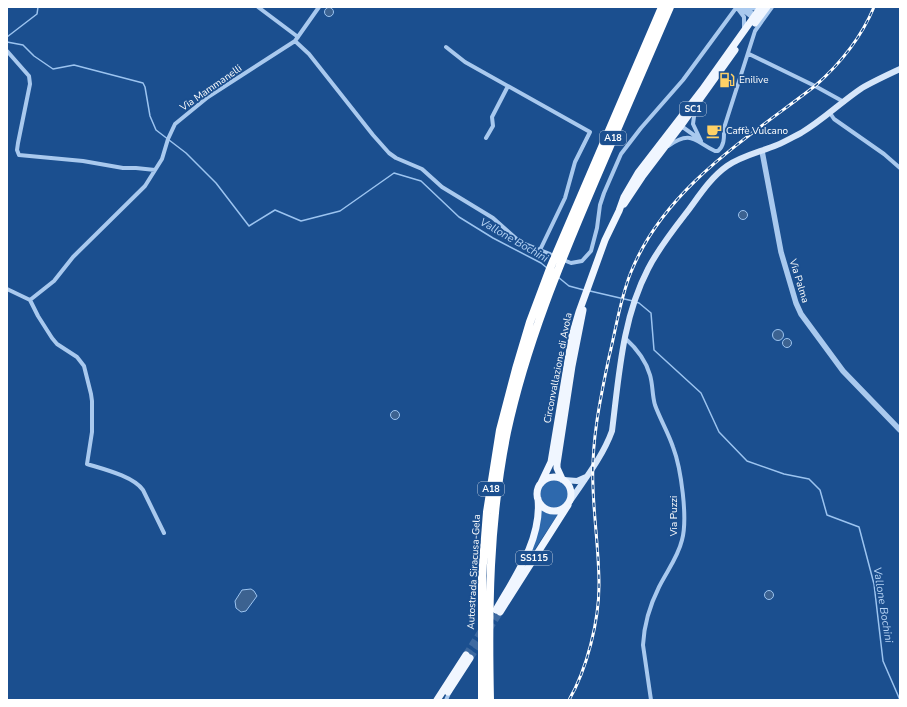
<svg xmlns="http://www.w3.org/2000/svg" width="907" height="707" font-family="'Nunito Sans',sans-serif">
  <style>
    .green { fill: #2e69ad }
    .water { fill: #3c6290; stroke: #9cc4f0 }
    .lines { fill: none; stroke-linecap: round; stroke-linejoin: round }
    .stream { stroke: #9cc4f0; stroke-width: 1.5 }
    .primary-tunnel { stroke: #3d69a0; stroke-width: 7; stroke-dasharray: 7 3.5; stroke-linecap: butt }
    .minor { stroke: #a9c9ee; stroke-width: 4 }
    .tertiary { stroke: #a9c9ee; stroke-width: 5.5 }
    .secondary { stroke: #d6e6fa; stroke-width: 6 }
    .primary { stroke: #f0f6ff; stroke-width: 7 }
    .motorway { stroke: #fff; stroke-width: 8 }
    .rail-casing { stroke: #fff; stroke-width: 3 }
    .rail { stroke: #1b4f8f; stroke-width: 1.5; stroke-dasharray: 4.5; stroke-linecap: butt }
    .labels { text-anchor: middle; dominant-baseline: central; stroke-width: 3.5; stroke-linejoin: round; paint-order: stroke }
    .shield { fill: #1b4f8f; stroke: #bbcadd; stroke-width: 1 }
    .shield-label { font-size: 9px; font-weight: bold; fill: #fff }
    .poi-label { font-size: 10px; fill: #fff; stroke: #1b4f8f; text-anchor: start }
    .street-label { font-size: 10px; fill: #fff; stroke: #1b4f8f }
    .water-label { font-size: 11px; font-style: italic; fill: #b5d3f5; stroke: #1b4f8f }
  </style>
  <rect width="100%" height="100%" fill="#1b4f8f"/>
  <path class="green" d="M540 494a14 14 0 1 1 28 0a14 14 0 1 1-28 0Z
    M541,509L549,513L558,514L533,552L532,550Z"/>
  <path class="water" d="M324.5 12a4.5 4.5 0 1 1 9 0a4.5 4.5 0 1 1-9 0Z
    M738.5 215a4.5 4.5 0 1 1 9 0a4.5 4.5 0 1 1-9 0Z
    M772.5 335a5.5 5.5 0 1 1 11 0a5.5 5.5 0 1 1-11 0Z
    M782.5 343a4.5 4.5 0 1 1 9 0a4.5 4.5 0 1 1-9 0Z
    M390.5 415a4.5 4.5 0 1 1 9 0a4.5 4.5 0 1 1-9 0Z
    M251,589L254,591L257,596L246,611L241,612L236,608L235,601L242,590Z
    M764.5 595a4.5 4.5 0 1 1 9 0a4.5 4.5 0 1 1-9 0Z"/>
  <g class="lines">
    <path class="stream" d="M7,37L37,14L38,7
      M7,42L23,45L34,56L53,69L74,65L143,83L145,87L150,116L156,130L186,153L216,183L249,226L275,210L301,221L340,211L394,173L421,181L459,217L493,238L541,263L547,268
      M558,277L569,286L584,290
      M590,291L633,301
      M636,302L639,303L651,313L654,350L701,393L719,432L747,461L784,474L809,479L820,490L827,515L859,527L874,584L883,661L900,700"/>
    <path class="primary-tunnel" d="M489,629L500,612
      M466,655L482,630
      M470,658L483,638"/>
    <path class="minor" d="M258,7L298,37
      M740,8L754,19
      M745,8L751,9L757,7
      M746,8L757,17
      M738,9L744,17V28
      M295,41L309,54L373,135L389,153L396,158L422,169L442,187L493,218L520,242L550,254
      M446,47L465,62L590,132L575,162L565,198L540,250
      M7,51L29,76L30,84L18,143L17,150L19,155L83,161L123,168H136L155,170
      M749,54L815,86L844,102
      M695,109L693,124L701,141
      M830,113L834,119L884,154L900,168
      M680,127L684,128L698,138
      M486,138L493,126L492,117L508,86
      M668,146C692,129 695,142 715,151H718C725,145 724,136 724,128L755,31L772,7
      M566,261L571,263L582,261L591,251L597,228L600,205L604,193L621,154L641,128L683,80L736,8
      M7,289L30,300L38,316L52,338L57,344L77,357L84,366L91,394L92,401V432L87,464C103,469 133,476 143,490L164,533
      M30,300L54,281L73,257L145,186L162,159L168,139L175,124L208,97L295,41L319,7
      M625,338C635,347 646,361 650,375C653,385 652,395 655,405C660,419 668,432 673,447C681,468 688,518 682,540C678,557 667,571 659,587C650,605 644,625 643,645L651,700
      M446,700L450,691"/>
    <path class="tertiary" d="M762,151L781,252L796,303L801,314L843,371L900,430"/>
    <path class="secondary" d="M564,480L577,481L586,477
      M570,501C585,479 603,456 612,431C619,376 622,319 648,269C658,249 673,230 687,212C699,196 710,178 727,166C741,156 760,152 777,145C785,142 793,137 801,133C823,120 841,102 862,88C874,81 887,75 900,69"/>
    <path class="primary" d="M755,23L767,7
      M624,204L642,177L680,127L735,50
      M537 494a17 17 0 1 1 34 0a17 17 0 1 1-34 0Z
      M562,479L557,468V464L572,366L583,310
      M541,483L551,462L572,336L579,312L605,240L619,211L624,197L638,173L702,90L761,7
      M496,610C515,577 542,539 538,499
      M500,612L568,505
      M448,692L470,658
      M437,700L466,655"/>
    <path class="motorway" d="M482,700V576L487,512L500,430L516,369L530,322L551,266L662,7
      M490,700C488,609 489,521 507,432C526,344 560,263 595,181C620,123 645,65 670,7"/>
    <defs>
      <path id="rail" d="M569,700C587,669 599,621 599,585C599,552 594,519 593,487C591,442 600,400 609,357C616,329 620,299 631,272C665,188 746,139 815,86C840,64 861,38 874,7"/>
    </defs>
    <use href="#rail" class="rail-casing"/>
    <use href="#rail" class="rail"/>
  </g>
  <defs>
    <symbol id="fuel-bare" viewBox="-9 -9 18 18"><path d="M-5.5-6h7V0h2V4h1.3V-2.5L3-4.5l.8-.8L6-3V5H2.5V1h-1V6h-7ZM-4.2-4.7v3.2H.2V-4.7Z" fill="#ffd166" stroke="#1b4f8f" stroke-width="2.5" paint-order="stroke"/></symbol>
    <symbol id="cafe-bare" viewBox="-9 -9 18 18"><path d="M-5.5-4.5H6V0H3Q3 3.5 0 3.5H-2.5Q-5.5 3.5-5.5 0ZM3-3.2v2h1.7v-2ZM-6 4.5H4V6H-6Z" fill="#ffd166" stroke="#1b4f8f" stroke-width="2.5" paint-order="stroke"/></symbol>
  </defs>
  <g fill-rule="evenodd">
    <use href="#fuel-bare" x="716" y="69" width="22" height="22"/>
    <use href="#cafe-bare" x="703" y="120" width="22" height="22"/>
  </g>
  <g class="labels">
    <g class="shield">
      <rect x="680" y="102" width="26" height="14" rx="3"/>
      <rect x="600" y="131" width="26" height="14" rx="3"/>
      <rect x="478" y="482" width="26" height="14" rx="3"/>
      <rect x="516" y="551" width="36" height="14" rx="3"/>
    </g>
    <g class="shield-label">
      <text x="693" y="109">SC1</text>
      <text x="613" y="138">A18</text>
      <text x="491" y="489">A18</text>
      <text x="534" y="558">SS115</text>
    </g>
    <g class="poi-label">
      <text x="739" y="80">Enilive</text>
      <text x="726" y="131">Caffè Vulcano</text>
    </g>
    <g class="street-label">
      <text transform="translate(211 88) rotate(-35)">Via Mammanelli</text>
      <text transform="translate(799 281) rotate(73)">Via Palma</text>
      <text transform="translate(558 368) rotate(-79)">Circonvallazione di Avola</text>
      <text transform="translate(674 516) rotate(-90)">Via Puzzi</text>
      <text transform="translate(474 572) rotate(-87)">Autostrada Siracusa-Gela</text>
    </g>
    <g class="water-label">
      <text transform="translate(514 240) rotate(30)">Vallone Bochini</text>
      <text transform="translate(883 605) rotate(81)">Vallone Bochini</text>
    </g>
  </g>
  <rect width="907" height="707" fill="none" stroke="#ffffff" stroke-width="16"/>
</svg>
